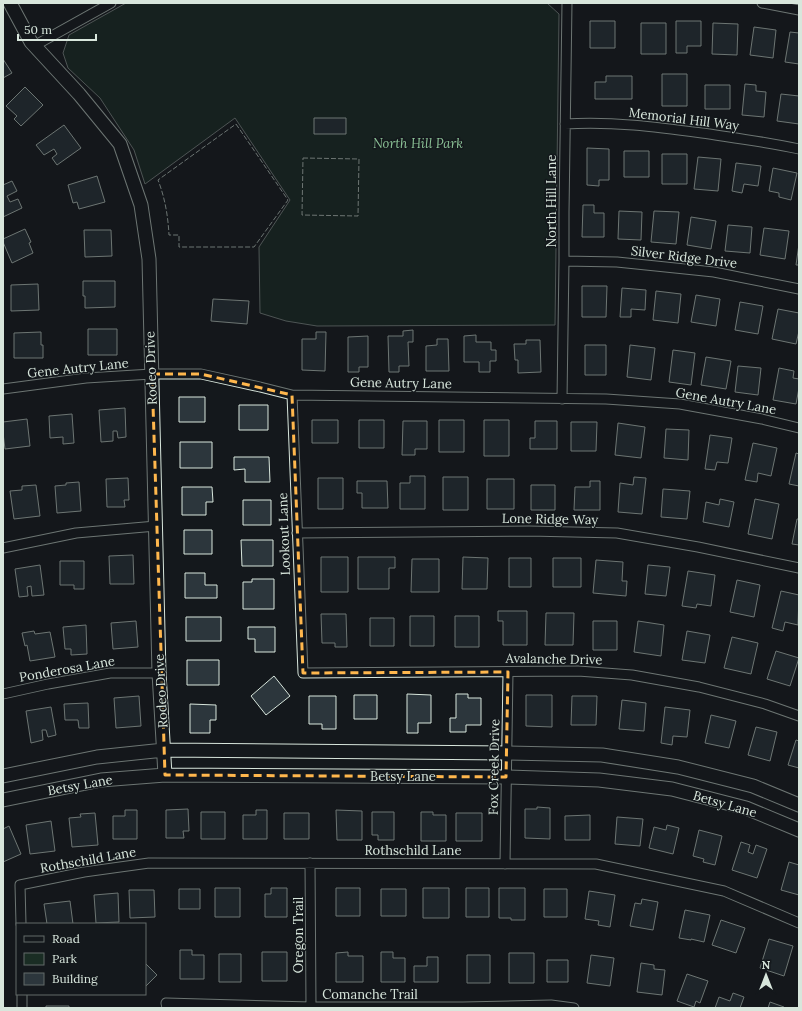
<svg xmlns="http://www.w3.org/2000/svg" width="802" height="1011" font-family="Lora,serif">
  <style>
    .green { fill: #1a2d24; stroke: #939e99 }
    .building { fill: #2c363c; stroke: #d8e6dc }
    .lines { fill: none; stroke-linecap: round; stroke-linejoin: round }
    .street-casing { stroke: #d8e6dc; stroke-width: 11 }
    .secondary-casing { stroke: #d8e6dc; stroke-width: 15 }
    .street { stroke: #14181c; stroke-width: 9 }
    .secondary { stroke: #14181c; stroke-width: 13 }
    .fence { stroke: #d8e6dc; stroke-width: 1; stroke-dasharray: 5 2; stroke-linecap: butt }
    .marked { fill: none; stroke: #ffb74d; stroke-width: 3; stroke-dasharray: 8 5; stroke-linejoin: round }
    .labels { text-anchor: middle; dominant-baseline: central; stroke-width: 3; stroke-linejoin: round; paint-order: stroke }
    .street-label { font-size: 13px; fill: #d8e6dc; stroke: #14181c }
    .park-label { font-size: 13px; font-style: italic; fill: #8ac095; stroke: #14181c }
  </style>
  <rect width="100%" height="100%" fill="#14181c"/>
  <path class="green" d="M126,3H547L559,14L555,325L317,326L286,321L260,313L259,247L290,200L235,118L145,184L134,150L100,98L68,68L63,53L69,35Z"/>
  <path class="building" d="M590,21H615V48H590Z
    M676,21H701V46H687V53H676Z
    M641,23H666V54H641Z
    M713,23L738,24L737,55L712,54Z
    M754,27L776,30L773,58L750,55Z
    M790,32L799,33V64L785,62Z
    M3,59L12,73L3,78Z
    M662,74H687V106H662Z
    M606,76H632V99H595V82H606Z
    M745,84L756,85V91L766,92L764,117L742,115Z
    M705,85H730V109H705Z
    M25,87L43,105L21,126L14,119L17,116L6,106Z
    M781,94L799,96V124L777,121Z
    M314,118H346V134H314Z
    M64,125L81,148L57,165L52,158L57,154L54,149L44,155L36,145Z
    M587,148L609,149V180H599V186L587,185Z
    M624,151H649V177H624Z
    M662,154H687V184H662Z
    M698,157L721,159L718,191L694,189Z
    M736,163L761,166L758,186L744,184L742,193L732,191Z
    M773,168L797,173L791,200L779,197V193L769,191Z
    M97,176L105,202L79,209L77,202L73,203L68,185Z
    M12,181L17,191L7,196L10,202L18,199L22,208L3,217V185Z
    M583,205H594V213H604V237H582Z
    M619,211L642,212L641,240L618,239Z
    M654,211L679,212L676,244L651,242Z
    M691,217L716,221L711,249L687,245Z
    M728,225L752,227L750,253L725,251Z
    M764,228L789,231L785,259L760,255Z
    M25,229L31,242L29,243L33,253L12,263L3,242V239Z
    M84,230H111L112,256L85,257Z
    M799,244V265H796Z
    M83,281H115V307L85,308V296H83Z
    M38,284L39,310L11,311V285Z
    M582,286H607L606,317H582Z
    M622,288L646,290L645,310L631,309V317H620Z
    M656,291L681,294L678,323L653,320Z
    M696,295L720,299L716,326L691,322Z
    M213,299L249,301L247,324L211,321Z
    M740,302L763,306L758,334L735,330Z
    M778,309L799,313V331L796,344L772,339Z
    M88,329H117V355H88Z
    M413,330V342H408L409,366H399V372H389L388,336H403V331Z
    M41,332V345H43V358H14V333Z
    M316,332H326L325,371L302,370V339H316Z
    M476,335V342H491V350H496V361H490V372H479V362H464V336Z
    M368,336V367H359V372H348V337Z
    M437,339H448L449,371H426V346L437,345Z
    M526,340H540L541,372L518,373V360H515L514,344H526Z
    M585,345H606V375H585Z
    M630,345L655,348L651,380L627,377Z
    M673,350L695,353L691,385L669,382Z
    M706,357L731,361L726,389L701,385Z
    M738,366L761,368L758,395L735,392Z
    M779,368L794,371L793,378L799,379V388L796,404L773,400Z
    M179,397H205V422H179Z
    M239,405H268V430H239Z
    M125,408L126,437L118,438L117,431H113V441L101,442L99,410Z
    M72,414L74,443L63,444V437L50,438L49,416Z
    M27,419L30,446L5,449L3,433V422Z
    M312,420H338V443H312Z
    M359,420H384V448H359Z
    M439,420H464V452H439Z
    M484,420H509V456H484Z
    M403,421H427V449H415V455H402Z
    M535,421H557V449H530V438H535Z
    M571,422H597L596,451H571Z
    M618,423L645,427L641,458L615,455Z
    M666,429L689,430L688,460L664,458Z
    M710,435L732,438L728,463L717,462L715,470L705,469Z
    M180,442H212V468H180Z
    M753,443L777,448L771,476L758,473L757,482L745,480Z
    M796,453L799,454V486L789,484Z
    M234,457H269L270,482H245V469L234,470Z
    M410,476H425V509H400V483H410Z
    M443,477H468V510H443Z
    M634,477L646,478L642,514L618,512L620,483L633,485Z
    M128,478L129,500H124L125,507H107L106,479Z
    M318,478H343V509H318Z
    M487,479H514V509H487Z
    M357,481H387L388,508H362V493H357Z
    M590,481H600V510H574L575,487H590Z
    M79,482L81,511L57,513L55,486L66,485V483Z
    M36,485L40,516L14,519L10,491L22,490V486Z
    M531,485H555V510H531Z
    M182,487H212L213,502H206V515H182Z
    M663,489L690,491L687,519L661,517Z
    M720,499L734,502L729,527L703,522L706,502L719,505Z
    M755,499L779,504L772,539L748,534Z
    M243,500H271V525H243Z
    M797,519H799V545L792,544Z
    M184,530H212V554H184Z
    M241,540H273V566H242Z
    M133,555L134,584H110L109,556Z
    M321,557H348V592H321Z
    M358,557H395V568H389V589H358Z
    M463,557L488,558L487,589H462Z
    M509,558H531V587H509Z
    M553,558H581V587H553Z
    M412,559H439V592H411Z
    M596,560L623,562L622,581H627L626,596L593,593Z
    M60,561H84V589H74V585H60Z
    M40,565L44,595L32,596L31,586L27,587L28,596L19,597L15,569Z
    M648,565L670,567L666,596L645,594Z
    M688,571L715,575L711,606L697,604L696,608L682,606Z
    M185,573H205V585H217V598H185Z
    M252,579H274V609H243V582H252Z
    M737,580L760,585L754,617L730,612Z
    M781,591L799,595L798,625L785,622L783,631L772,628Z
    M498,611H527V645H503V621H498Z
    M546,613H574L573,645H545Z
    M321,614H346L347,647H335V643H322Z
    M410,616H434V646H410Z
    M455,616H479V647H455Z
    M186,617H221V641H186Z
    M370,618H394V646H370Z
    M136,621L138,647L113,649L111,623Z
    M593,621H617V650H593Z
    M638,621L664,625L661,656L634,652Z
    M86,625L87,654L71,655V649H65L63,627Z
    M248,627H275V652H255V639H248Z
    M34,631L35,634L50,632L55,657L30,661L27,645L25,646L22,633Z
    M687,631L710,635L705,663L682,660Z
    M732,637L758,643L751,674L724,668Z
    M776,651L799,658L790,686L767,679Z
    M187,660H219V685H187Z
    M274,676L290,696L266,715L251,696Z
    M407,694L431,695V723H418V733H407Z
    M456,694H468V698H481V725H466V732H450V718H456Z
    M354,695H377V719H354Z
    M526,695H552V727L526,726Z
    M139,696L141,726L116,728L114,698Z
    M309,696H336V729H322V724H309Z
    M572,696H597L596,725H571Z
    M622,700L646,703L644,731L619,729Z
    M88,703L89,728H79L78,720H65L64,704Z
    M190,704L216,705V720H210V733H190Z
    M51,707L56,735L48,737L46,730H42L43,740L31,743L26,711Z
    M665,707L690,710L687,737L673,736L672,745L661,743Z
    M711,715L736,721L729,748L705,743Z
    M756,727L777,732L770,761L748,755Z
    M796,740L799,741V768L788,765Z
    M537,807L550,808V839L525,838V809H537Z
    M188,809L189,831H183L184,838H166V810Z
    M125,810H137V839H113V816H125Z
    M256,810H267V839H243V815H256Z
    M336,810L362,811V840H337Z
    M201,812H225V839H201Z
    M372,812H394V840H378V835H372Z
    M421,812H433V815H446V841H421Z
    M95,813L98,845L72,847L69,818L81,817L80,814Z
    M284,813H309V839H284Z
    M456,813H482V841H456Z
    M590,815V840H565V816Z
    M617,817L643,819L640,846L615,844Z
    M51,821L55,851L30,854L26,825Z
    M667,825L679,828L673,854L649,848L654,827L666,830Z
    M9,826L21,854L3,862V829Z
    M699,830L722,836L715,865L703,862L704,859L693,856Z
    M741,842L750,845L748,852L753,854L756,845L767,849L757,878L732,870Z
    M789,862L799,865V895L781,890Z
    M215,888H240V917H215Z
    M271,888H287V917H265V894H271Z
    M336,888H360V916H336Z
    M423,888H449V918H423Z
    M466,888H489V917H466Z
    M499,888H525V920H511V918H499Z
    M179,889H200V909H179Z
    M381,889H406V916H381Z
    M544,889H567V917H544Z
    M129,890H154L155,917L130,918Z
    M589,891L615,895L610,927L598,925L599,921L585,919Z
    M118,893L119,922L96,923L94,895Z
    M642,899L658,902L653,930L630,926L635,903L641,904Z
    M70,901L73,924H47L44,904Z
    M685,910L710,915L704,942L691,939V940L679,938Z
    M721,920L745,928L736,953L712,945Z
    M769,939L793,946L784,976L760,968Z
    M180,950H192V955H204V979H180Z
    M262,952H287V981H262Z
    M348,952V956H363V982H336V953Z
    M381,952H393V958H405V982H381Z
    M509,953H534V983H509Z
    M219,954H241V982H219Z
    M467,955H490V983H467Z
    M591,955L614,958L610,986L587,983Z
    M427,957H438V982H414V966H427Z
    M547,960H568V982H547Z
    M145,963L157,975L145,987Z
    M641,963L654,965V969L665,970L662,995L637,992Z
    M687,974L708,981L700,1003L696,1001L694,1007L677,1001Z
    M733,993L744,997L740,1008H715L719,997L730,1001Z
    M770,1002L784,1007V1008H768Z
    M46,1006H69V1008H46Z"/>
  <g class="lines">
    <defs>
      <path id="street" d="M762,3L799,10
        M34,46L111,3
        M565,124C611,121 657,127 702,133C735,138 767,142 799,149
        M564,261L617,262L714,272L799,289
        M3,389L86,378L152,374H201L260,387L292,395L606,399L680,404L762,419L799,428
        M292,395L303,673L578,671L632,675L699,687L765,704L799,716
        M562,399L564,261V212L567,3
        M297,533L529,531L617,533L698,547L799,568
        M3,548L76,533L156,526
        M3,694L48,684L110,673H159
        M310,863L311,1007
        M505,864L508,672
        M21,924L20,885L84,872L149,863L596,864L724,891L799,923
        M22,994V1008
        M167,1008L166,1003L311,1007H463L551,1005L574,1008"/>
      <path id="secondary" d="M10,3L31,42L79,94L120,144L141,205L149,259L159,673L165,775
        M3,776L97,757L164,750L507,753L602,755L678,767L753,786L799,805
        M3,800L101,780L165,775L506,777L599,780L672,789L746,808L799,830"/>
    </defs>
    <use href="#street" class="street-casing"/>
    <use href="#secondary" class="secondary-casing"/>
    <use href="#street" class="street"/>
    <use href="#secondary" class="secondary"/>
    <path class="fence" d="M236,124L288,200L254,247H179V235H169C168,216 165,198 158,180Z
      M303,158L359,159L358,216L302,215Z"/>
  </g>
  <path d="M0 0H802V1011H0ZM152,374H201L292,395L303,673L508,672L506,777L165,775Z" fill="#14181c" fill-opacity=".55" fill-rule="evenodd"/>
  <path class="marked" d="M152,374H201L292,395L303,673L508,672L506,777L165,775Z"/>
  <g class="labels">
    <g class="street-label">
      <text transform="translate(684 119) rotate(7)">Memorial Hill Way</text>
      <text transform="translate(551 201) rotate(-90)">North Hill Lane</text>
      <text transform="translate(684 257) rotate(7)">Silver Ridge Drive</text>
      <text transform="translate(78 368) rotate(-6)">Gene Autry Lane</text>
      <text transform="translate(151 368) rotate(-92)">Rodeo Drive</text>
      <text transform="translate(401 383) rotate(1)">Gene Autry Lane</text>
      <text transform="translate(726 401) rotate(10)">Gene Autry Lane</text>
      <text transform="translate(550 519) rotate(1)">Lone Ridge Way</text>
      <text transform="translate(284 534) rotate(-92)">Lookout Lane</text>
      <text transform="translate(554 659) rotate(1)">Avalanche Drive</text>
      <text transform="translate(67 669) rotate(-10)">Ponderosa Lane</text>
      <text transform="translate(161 691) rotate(-93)">Rodeo Drive</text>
      <text transform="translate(494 767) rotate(-89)">Fox Creek Drive</text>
      <text x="403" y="776">Betsy Lane</text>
      <text transform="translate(80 785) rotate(-10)">Betsy Lane</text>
      <text transform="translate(725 804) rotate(16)">Betsy Lane</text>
      <text x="413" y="850">Rothschild Lane</text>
      <text transform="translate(88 860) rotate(-10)">Rothschild Lane</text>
      <text transform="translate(298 935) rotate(-90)">Oregon Trail</text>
      <text x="370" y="994">Comanche Trail</text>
    </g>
    <g class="park-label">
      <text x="418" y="143">North Hill Park</text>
    </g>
  </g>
  <rect width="802" height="1011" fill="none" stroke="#d8e6dc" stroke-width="8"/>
  <rect x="16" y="923" width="130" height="72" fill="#14181c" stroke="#626a69"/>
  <rect x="24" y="936" width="20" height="6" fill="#14181c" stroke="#626a69"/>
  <text x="52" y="943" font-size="12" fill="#d8e6dc">Road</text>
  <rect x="24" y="953" width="20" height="12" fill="#1a2d24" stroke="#626a69"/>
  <text x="52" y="963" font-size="12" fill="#d8e6dc">Park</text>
  <rect x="24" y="973" width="20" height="12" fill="#2c363c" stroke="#626a69"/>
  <text x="52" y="983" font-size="12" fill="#d8e6dc">Building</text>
  <g transform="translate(766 975)" stroke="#14181c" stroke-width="3" paint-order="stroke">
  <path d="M0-3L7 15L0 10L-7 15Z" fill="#d8e6dc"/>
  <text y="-6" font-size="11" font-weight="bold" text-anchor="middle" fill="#d8e6dc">N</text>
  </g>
  <path d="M18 34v6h78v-6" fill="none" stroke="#d8e6dc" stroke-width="2"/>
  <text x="24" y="34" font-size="12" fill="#d8e6dc" stroke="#14181c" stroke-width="3" paint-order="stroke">50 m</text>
</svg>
